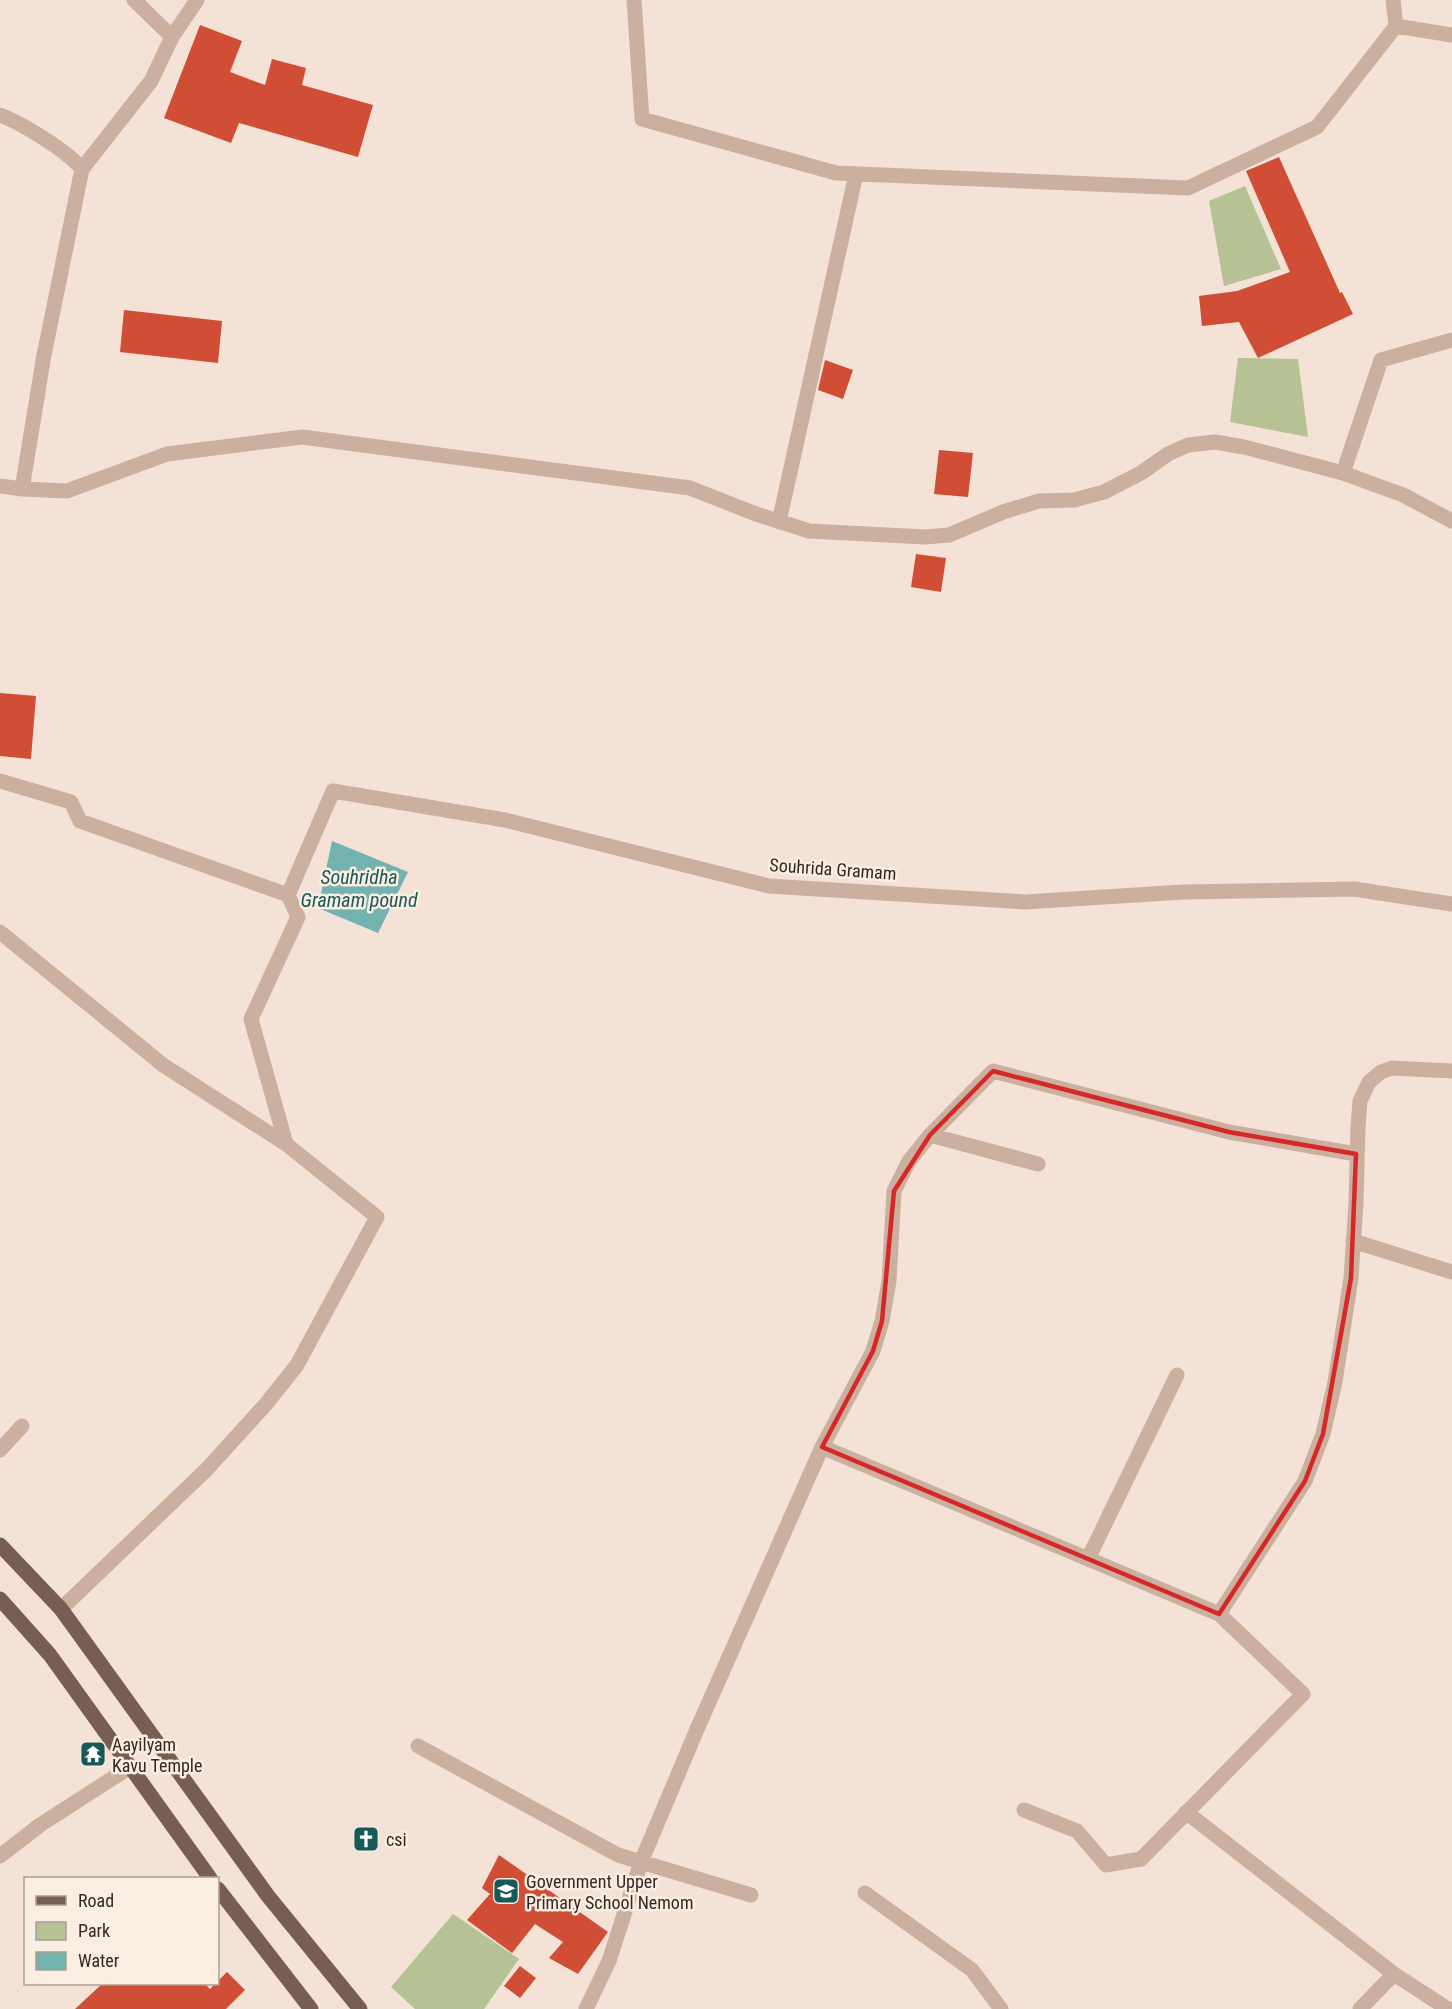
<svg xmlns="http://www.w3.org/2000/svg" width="1452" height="2009" font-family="'Roboto Condensed',sans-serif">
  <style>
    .green { fill: #b6c294 }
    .water { fill: #72b2af }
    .building { fill: #d04e35 }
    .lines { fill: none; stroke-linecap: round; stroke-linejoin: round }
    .minor { stroke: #cbb0a0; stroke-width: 15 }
    .primary { stroke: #785d53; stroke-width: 15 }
    .marked { fill: none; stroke: #d62828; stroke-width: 4.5; stroke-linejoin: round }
    .labels { text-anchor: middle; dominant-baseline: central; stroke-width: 5; stroke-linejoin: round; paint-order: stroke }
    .street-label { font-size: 18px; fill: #342824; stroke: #faede1 }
    .poi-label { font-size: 18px; fill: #342824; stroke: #faede1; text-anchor: start }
    .water-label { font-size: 20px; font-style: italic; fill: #175958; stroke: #faede1 }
  </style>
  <rect width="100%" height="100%" fill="#f3e2d5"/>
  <path class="green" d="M1245,186L1281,269L1224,286L1209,201Z
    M1238,358L1298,359L1308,437L1230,422Z
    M453,1914L519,1959L484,2009H415L391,1987Z"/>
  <path class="water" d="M332,841L408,872L378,933L318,908Z"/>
  <path class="building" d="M200,25L242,41L230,72L265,85L272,59L306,68L302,85L373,105L358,157L239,123L231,143L164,118Z
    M1279,157L1340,293L1342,292L1353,314L1258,358L1239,322L1202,326L1199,296L1237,291L1290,272L1246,171Z
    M124,310L222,321L218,363L120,352Z
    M825,360L853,370L843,399L818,390Z
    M939,450L973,453L968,497L934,494Z
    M916,554L946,558L941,592L911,587Z
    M0,693L36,696L31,759L0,756Z
    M499,1855L608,1932L578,1974L549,1958L563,1942L535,1924L512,1953L467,1920L490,1894L482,1888Z
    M520,1966L536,1978L520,1998L504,1986Z
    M227,1972L245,1990L226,2009H75L103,1983H204L210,1989Z"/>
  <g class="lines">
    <path class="minor" d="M134,0L172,37
      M634,0L642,119L836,173L1188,188L1317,127L1396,26
      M1393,0L1396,26L1452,35
      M0,115C22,123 67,151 82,169
      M1343,473L1381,360L1452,340
      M0,486L22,489L44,355L82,169L151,81L172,37L197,0
      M22,489L67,491L167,454L302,437L690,488L756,514L809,531L925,537L949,535L1003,512L1039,501L1074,500L1104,492L1141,473L1168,454L1188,445L1215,442L1244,447L1343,473L1403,495L1452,521
      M779,522L856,174
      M0,781L71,802L80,821L288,895L298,917L251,1019L286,1144L377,1217L297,1365L266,1404L207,1469L61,1609
      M288,895L333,791L505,820L769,886L1025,902L1183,892L1354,889L1452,904
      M0,932L163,1065L286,1144
      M930,1135L1038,1164
      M1353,1241L1452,1272
      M822,1447L1219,1614L1303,1694L1141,1859L1106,1865L1077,1831L1024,1810
      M0,1450L22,1426
      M1088,1559L1177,1375
      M1219,1614L1305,1481L1323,1434L1335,1382L1351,1278L1356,1203L1358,1127L1360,1101L1369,1082L1381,1072L1392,1068L1452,1071
      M418,1746L618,1855L751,1895
      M1186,1812L1394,1974
      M0,1856L40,1825L130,1767
      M865,1893L972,1970L1001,2009
      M586,2009L609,1961L641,1862L698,1727L822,1447L873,1351L882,1321L889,1281L894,1191L909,1161L930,1135L993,1071L1229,1132L1356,1154
      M1360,2009L1394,1974L1448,2009"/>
    <path class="primary" d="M0,1545L61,1609L268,1896L360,2009
      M0,1599L50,1655L210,1878
      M218,1889L311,2009"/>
  </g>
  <path class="marked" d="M993,1071L1229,1132L1356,1154L1351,1278L1323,1434L1305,1481L1219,1614L822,1447L873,1351L882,1321L894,1191L930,1135Z"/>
  <defs>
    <symbol id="temple-square" viewBox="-11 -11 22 22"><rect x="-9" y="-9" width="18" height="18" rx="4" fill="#175958" stroke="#faede1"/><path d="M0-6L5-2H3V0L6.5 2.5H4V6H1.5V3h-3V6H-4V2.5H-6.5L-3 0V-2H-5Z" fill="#fff"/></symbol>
    <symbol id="church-square" viewBox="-11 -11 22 22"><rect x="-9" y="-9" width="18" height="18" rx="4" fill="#175958" stroke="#faede1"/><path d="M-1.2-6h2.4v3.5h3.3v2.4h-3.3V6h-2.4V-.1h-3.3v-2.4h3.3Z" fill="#fff"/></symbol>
    <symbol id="school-square" viewBox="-11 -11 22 22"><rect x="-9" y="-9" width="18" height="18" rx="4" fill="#175958" stroke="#faede1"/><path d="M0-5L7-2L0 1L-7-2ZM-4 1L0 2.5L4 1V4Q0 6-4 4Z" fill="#fff"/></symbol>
  </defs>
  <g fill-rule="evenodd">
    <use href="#temple-square" x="78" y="1739" width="30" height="30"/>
    <use href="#church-square" x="351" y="1824" width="30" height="30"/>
    <use href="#school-square" x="491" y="1876" width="30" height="30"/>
  </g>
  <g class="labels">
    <g class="street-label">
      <text transform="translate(833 869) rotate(4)">Souhrida Gramam</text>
    </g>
    <g class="poi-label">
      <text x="112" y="1744">Aayilyam<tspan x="112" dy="21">Kavu Temple</tspan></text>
      <text x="386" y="1839">csi</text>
      <text x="526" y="1881">Government Upper<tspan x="526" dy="21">Primary School Nemom</tspan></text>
    </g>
    <g class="water-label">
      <text x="359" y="877">Souhridha<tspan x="359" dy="23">Gramam pound</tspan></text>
    </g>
  </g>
  <rect x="24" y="1877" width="195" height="108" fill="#faede1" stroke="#ab9e95" stroke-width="1.5"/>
  <rect x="36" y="1896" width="30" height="9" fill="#785d53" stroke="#ab9e95" stroke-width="1.5"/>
  <text x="78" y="1907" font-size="18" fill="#342824">Road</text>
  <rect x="36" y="1922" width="30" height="18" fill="#b6c294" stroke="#ab9e95" stroke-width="1.5"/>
  <text x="78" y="1937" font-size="18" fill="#342824">Park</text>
  <rect x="36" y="1952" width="30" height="18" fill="#72b2af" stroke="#ab9e95" stroke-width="1.5"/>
  <text x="78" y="1967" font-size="18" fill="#342824">Water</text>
</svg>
